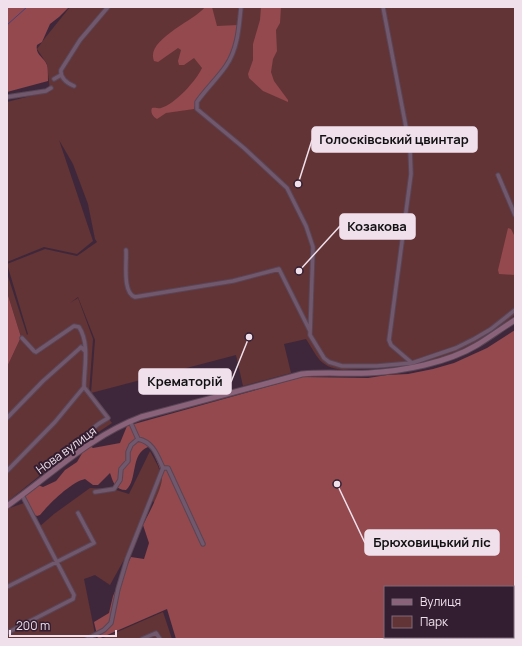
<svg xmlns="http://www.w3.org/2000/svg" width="522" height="646" font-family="Manrope,sans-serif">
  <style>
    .green { fill: #623436 }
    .forest { fill: #93494d; fill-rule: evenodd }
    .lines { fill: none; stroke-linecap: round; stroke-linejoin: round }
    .stream { stroke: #48407d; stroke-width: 1 }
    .street-casing { stroke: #594556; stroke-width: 5.5 }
    .secondary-casing { stroke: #594556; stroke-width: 7 }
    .street { stroke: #72586d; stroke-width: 3.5 }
    .secondary { stroke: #8a637a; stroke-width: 5 }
    .labels { text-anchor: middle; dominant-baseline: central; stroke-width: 4; stroke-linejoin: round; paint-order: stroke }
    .street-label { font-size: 12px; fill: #efe0ec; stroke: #331d30 }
    .leader { fill: none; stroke: #efe0ec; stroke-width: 1.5 }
    .callout-dot { fill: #efe0ec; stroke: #331d30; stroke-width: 1.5 }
    .callout { fill: #efe0ec; stroke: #efe0ec; stroke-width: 1.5 }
    .callout-label { font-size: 13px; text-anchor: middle; font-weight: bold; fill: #111 }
  </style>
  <rect width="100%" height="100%" fill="#3e273a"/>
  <path class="green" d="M70,7H515V315C502,325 489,336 475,344C436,367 387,367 343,370C319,367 318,357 306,339L284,344L291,373L243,386L236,355L91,393L95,340L78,297L70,303L78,298L93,339L89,393L112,423L70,451L7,502V367L21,337L7,292V273L27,335L28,334L7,264L45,249L77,256L97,242L95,239L88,204L73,164L59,140L93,241L77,254L44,247L7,262V102L50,91L47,64L37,49L45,38Z
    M150,451L158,466L185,552L150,496L131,547L110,585L95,575L84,579L96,639H7V509L24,503L39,527L54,514L90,488L113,489L129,494Z
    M163,612L172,639H101Z"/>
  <path class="forest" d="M7,7H69L59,17L50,24L42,42L37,45C35,55 44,57 47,65C48,69 48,76 48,81L7,92Z
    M205,7H212L217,26L238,25L233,51L226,65L196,102L194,109L166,113L157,119C153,117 150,112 152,108C155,107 159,109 161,108C175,104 196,81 202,68L194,58L184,65H179L178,61L181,50L178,48L158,62L154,61C145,40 194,21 205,7Z
    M261,7H281L280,23L276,30L277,51L273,59L271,72L274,81L288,100V102L263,91L249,78L248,74L253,60V44L260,20Z
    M508,228L511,229L515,237V275L499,274L498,270Z
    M7,292L21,337L7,367Z
    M515,330V639H176L167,609L98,639L94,622L109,613L113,596L131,557L144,559L149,543L143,525C148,515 162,489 162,478C161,468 155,457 151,448L148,447C130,454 138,480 126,490C115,490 113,482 110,473L98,485H93L85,479C71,482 49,504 40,515L37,516L35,515L25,498L26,494L38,485L43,487L56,481L65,470L77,462L84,450L90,446L93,448L120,443L127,426L302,377L368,378L387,375L408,374L433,369L454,363L487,348ZM385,587H513V637H385Z"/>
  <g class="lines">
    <path class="stream" d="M7,25L27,7"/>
    <defs>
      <path id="street" d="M241,7C239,27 238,49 226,66C217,79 206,89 197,102V109L244,148L287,188L306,226L313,247L310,335L324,358L329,362L342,366H377L412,363L456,348L474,339L491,329L515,310
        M383,7L410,148L411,174L389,340L391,345L412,363
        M54,79L61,75
        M74,86C67,83 60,78 61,70L80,40L108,7
        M7,97L46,91L51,88
        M498,175L515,215
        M126,250C127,262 122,293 135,297L233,281L279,269L310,331
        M22,338L34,351L36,352L74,326L79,327C90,344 84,368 84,387L108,418C99,424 87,428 94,440
        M7,418L43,381L79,349L81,347L85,351
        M130,421L138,439C153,442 157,455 163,468H168L203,544
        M7,471L55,422L84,387
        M95,492L114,489L120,480L121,469L128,461V452L131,445L138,439
        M7,587L94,543L78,513
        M7,633L73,599L74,595L22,495
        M87,639L104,630L111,623L118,589L127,559L163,468
        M142,639L156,633L160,639"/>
      <path id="secondary" d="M7,506C51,475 90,436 141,417L302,374C324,372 346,374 369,373C403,371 447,363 477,345C490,337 502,328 515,320"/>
    </defs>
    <use href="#street" class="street-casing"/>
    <use href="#secondary" class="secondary-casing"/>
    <use href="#street" class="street"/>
    <use href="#secondary" class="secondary"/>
  </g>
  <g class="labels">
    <g class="street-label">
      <text transform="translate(66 450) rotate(-36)">Нова вулиця</text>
    </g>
  </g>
  <path class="leader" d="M298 184L312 140M299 271L340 226M249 337L231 382M337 484L365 543"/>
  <g class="callout-dot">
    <circle cx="298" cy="184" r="4"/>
    <circle cx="299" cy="271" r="4"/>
    <circle cx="249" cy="337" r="4"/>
    <circle cx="337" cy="484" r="4"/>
  </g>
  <g class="callout">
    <rect x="312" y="127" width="165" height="25" rx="4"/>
    <rect x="340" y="214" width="75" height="25" rx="4"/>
    <rect x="139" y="369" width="92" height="25" rx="4"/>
    <rect x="365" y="530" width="134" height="25" rx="4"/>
  </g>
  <g class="callout-label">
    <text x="394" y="144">Голосківський цвинтар</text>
    <text x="377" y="231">Козакова</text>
    <text x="185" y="386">Крематорій</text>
    <text x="432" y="547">Брюховицький ліс</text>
  </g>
  <rect width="522" height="646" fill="none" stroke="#efe0ec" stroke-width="16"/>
  <rect x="384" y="586" width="130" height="52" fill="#331d30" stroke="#7e6b7b"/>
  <rect x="392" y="599" width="20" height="6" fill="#8a637a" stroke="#7e6b7b"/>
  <text x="420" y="606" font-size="12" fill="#efe0ec">Вулиця</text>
  <rect x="392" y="616" width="20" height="12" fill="#623436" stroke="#7e6b7b"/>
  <text x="420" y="626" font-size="12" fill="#efe0ec">Парк</text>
  <path d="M10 630v6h106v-6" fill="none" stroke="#efe0ec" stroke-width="2"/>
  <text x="16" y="630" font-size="12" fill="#efe0ec" stroke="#331d30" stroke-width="3" paint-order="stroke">200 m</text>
</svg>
